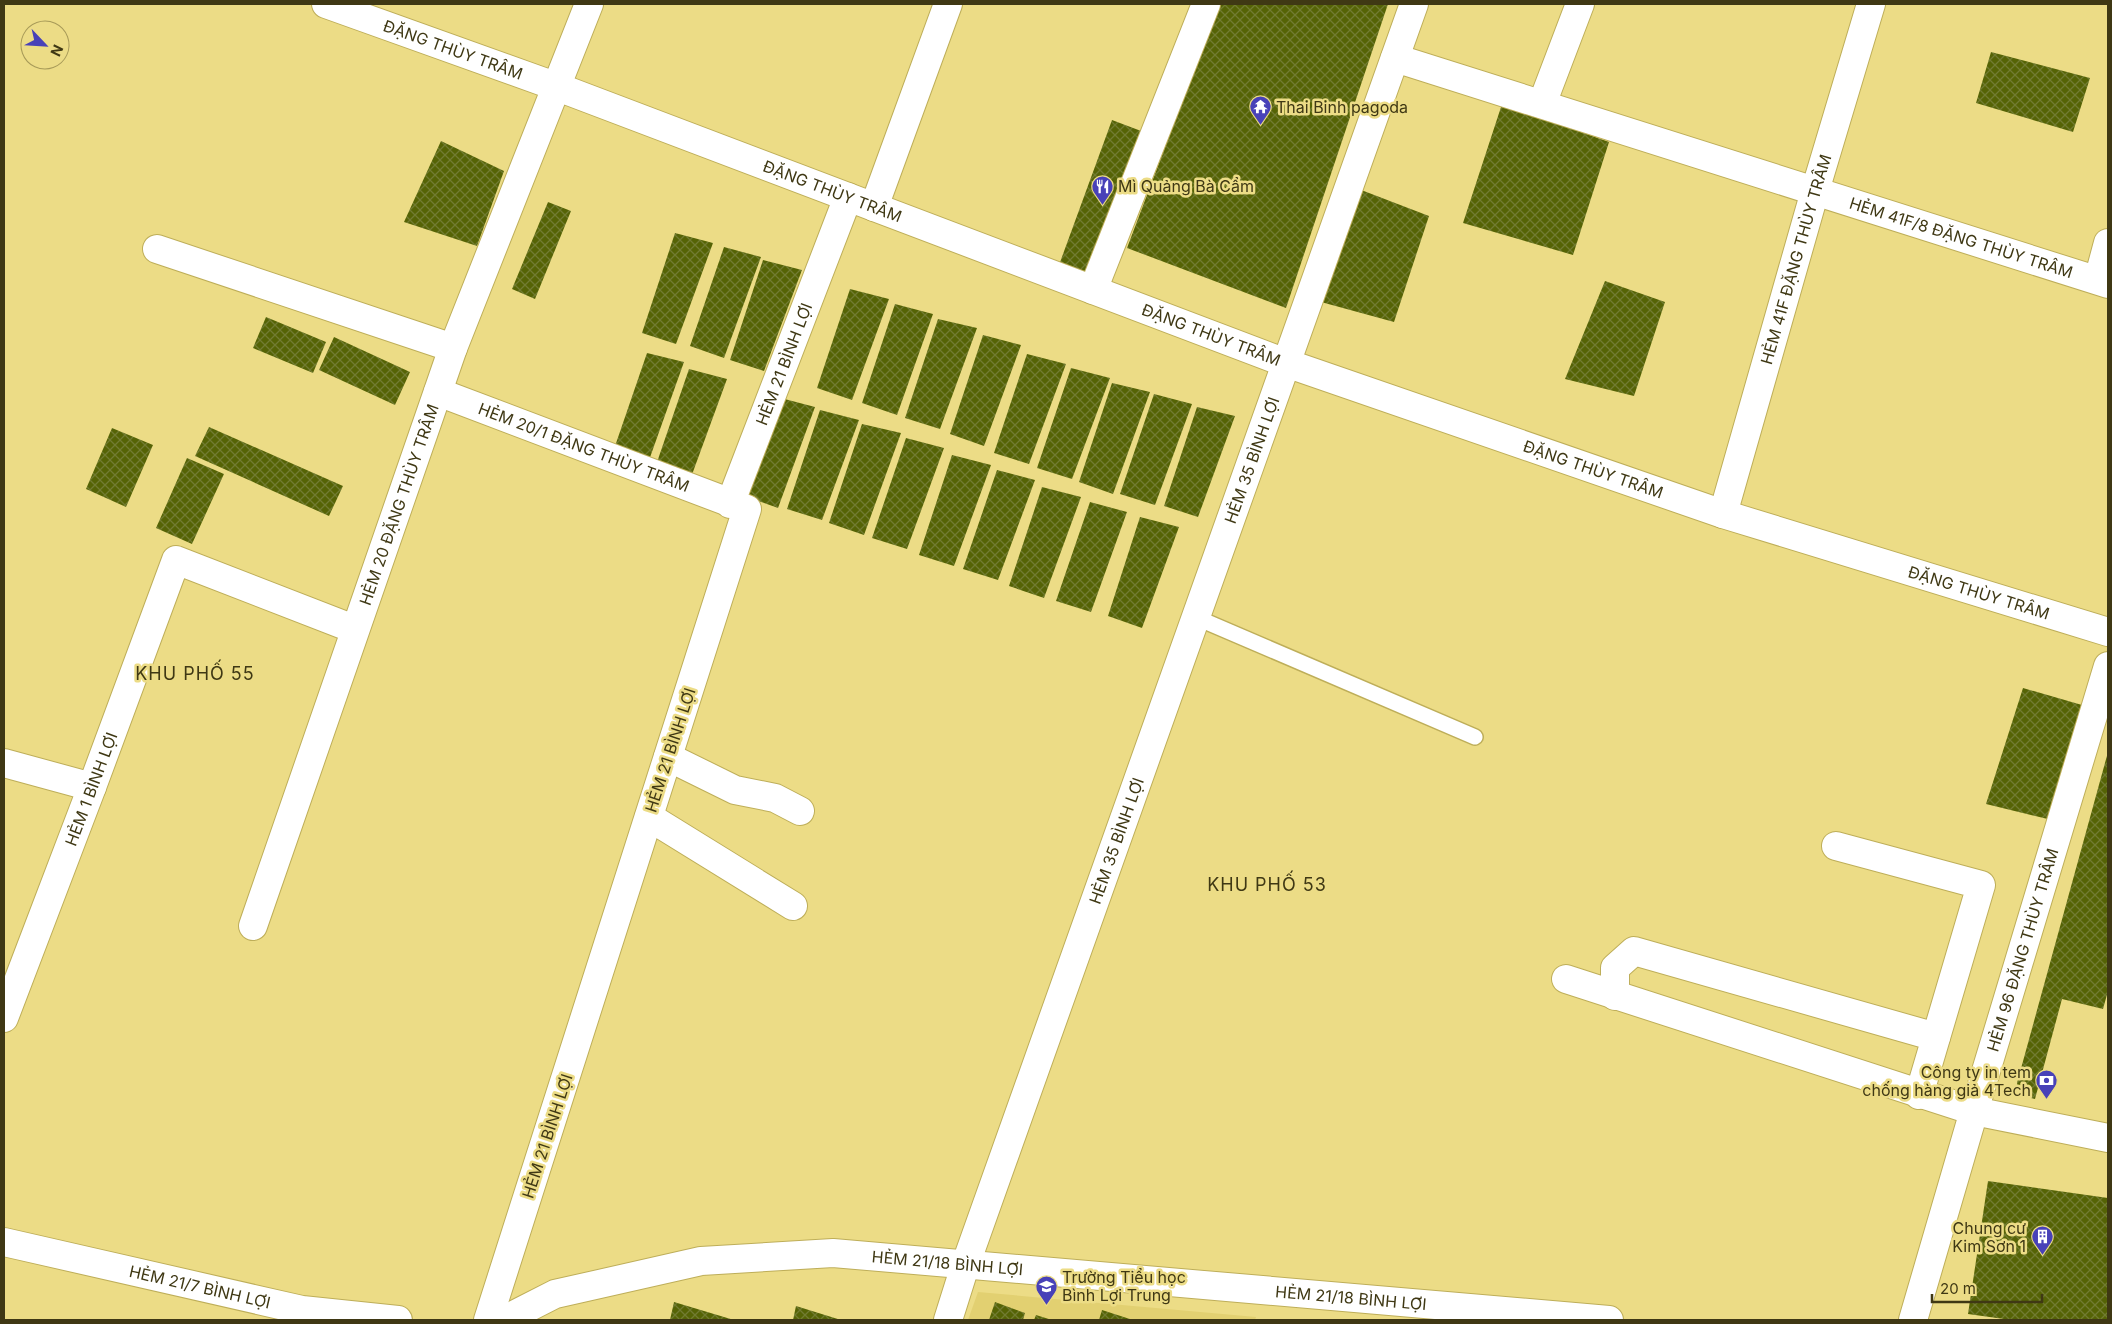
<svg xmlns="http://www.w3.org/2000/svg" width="2112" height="1324" font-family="Inter,sans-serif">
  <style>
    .built { fill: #e2d071 }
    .building { fill: url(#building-cross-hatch) }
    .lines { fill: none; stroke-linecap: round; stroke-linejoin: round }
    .lane-casing { stroke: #beae59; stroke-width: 18 }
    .street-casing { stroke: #beae59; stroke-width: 30 }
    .secondary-casing { stroke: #beae59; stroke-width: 30 }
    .lane { stroke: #fff; stroke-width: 15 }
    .street { stroke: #fff; stroke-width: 28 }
    .secondary { stroke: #fff; stroke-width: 28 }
    .labels { text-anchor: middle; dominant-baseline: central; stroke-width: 5; stroke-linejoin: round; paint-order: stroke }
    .street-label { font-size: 16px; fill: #3f3814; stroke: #ecdc86 }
    .poi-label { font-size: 16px; fill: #3f3814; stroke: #ecdc86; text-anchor: start }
    .neighbourhood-label { font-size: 18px; letter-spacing: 1px; fill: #3f3814; stroke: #ecdc86 }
  </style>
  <defs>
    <pattern id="building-cross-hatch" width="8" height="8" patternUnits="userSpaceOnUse" patternTransform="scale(1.25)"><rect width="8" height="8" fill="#556305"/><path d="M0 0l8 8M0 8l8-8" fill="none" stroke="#717b32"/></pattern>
  </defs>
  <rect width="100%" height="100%" fill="#ecdc86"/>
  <path class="built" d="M978,1292L1256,1317L1255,1320H968Z"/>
  <path class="building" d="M1219,4H1388L1286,308L1127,248Z
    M1991,52L2090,78L2073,132L1976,103Z
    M1502,104L1609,142L1573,255L1463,223Z
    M1112,120L1149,134L1093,290L1055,276Z
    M441,141L504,171L477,246L404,222Z
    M1356,188L1429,216L1394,322L1321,302Z
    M548,202L571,211L535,299L512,289Z
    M675,233L713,243L676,344L642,333Z
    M724,247L761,257L724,358L690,346Z
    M763,260L802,270L764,371L730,360Z
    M1605,281L1665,302L1634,396L1565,379Z
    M850,289L889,299L852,400L817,388Z
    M895,304L933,314L897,415L862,403Z
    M266,317L326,342L313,373L253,348Z
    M938,319L977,328L940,429L905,418Z
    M983,335L1021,345L984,446L950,434Z
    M334,337L410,372L395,405L319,370Z
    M647,353L684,362L648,463L613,452Z
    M1027,354L1066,364L1029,464L994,453Z
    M1071,368L1110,378L1072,479L1037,468Z
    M689,369L727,379L690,480L655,468Z
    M1112,383L1150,392L1113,494L1079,482Z
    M1154,394L1192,404L1155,505L1120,494Z
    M777,397L815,407L778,508L744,496Z
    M1197,407L1235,416L1198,517L1164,506Z
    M820,410L859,420L822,520L787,509Z
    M862,424L901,433L864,535L829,523Z
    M209,427L343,486L329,516L195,456Z
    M112,428L153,445L126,507L86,489Z
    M906,438L944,448L907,549L872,538Z
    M952,455L991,465L954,566L919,555Z
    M187,458L224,474L192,544L156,528Z
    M997,470L1035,480L998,580L963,569Z
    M1042,487L1081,497L1044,598L1009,586Z
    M1090,502L1127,512L1091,612L1056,601Z
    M1140,517L1179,527L1142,628L1108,616Z
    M2023,688L2082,705L2052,820L1986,804Z
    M2108,752V991L2103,1009L2062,999L2035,1099L2019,1095L2017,1083Z
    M1988,1181L2108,1198V1320H2011L1968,1314Z
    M674,1302L734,1320H670Z
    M995,1302L1025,1313L1023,1320H989Z
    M796,1306L841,1320H793Z
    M1102,1310L1133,1320H1099Z
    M1036,1315L1052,1320H1034Z"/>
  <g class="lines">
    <defs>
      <path id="lane" d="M1195,617L1475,737"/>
      <g id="street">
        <path id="s1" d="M1395,58L2108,284"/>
        <path d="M1542,104L1580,4"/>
        <path d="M874,207L948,4"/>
        <path d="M157,249L453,348"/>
        <path d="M2098,280L2108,243"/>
        <path d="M1093,290L1206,4"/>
        <path id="s2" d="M438,392L747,509L488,1320"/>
        <path id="s3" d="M730,504L848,197"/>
        <path id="s4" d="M1723,514L1815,191L1871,4"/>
        <path d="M668,757L735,790L775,798L800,811"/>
        <path d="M4,763L92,787"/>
        <path d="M649,817L793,906"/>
        <path d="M1836,846L1981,885L1919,1095"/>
        <path id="s5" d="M253,926L453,348L589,4"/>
        <path d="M1566,979L1974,1111L2108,1138"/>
        <path d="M1615,996V968L1634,951L1936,1037"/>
        <path id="s6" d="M4,1018L92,787L176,560L354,629"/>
        <path id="s7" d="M4,1242L302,1310L398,1320"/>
        <path id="s8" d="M504,1320L555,1294L701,1261L833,1253L1609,1320"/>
        <path id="s9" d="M948,1320L965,1266L1414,4"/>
        <path id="s10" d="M1913,1320L1974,1111L2108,666"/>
      </g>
      <g id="secondary">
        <path id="s11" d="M326,4L555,86L1286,363L1723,514L2108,632"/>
      </g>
    </defs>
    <use href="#lane" class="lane-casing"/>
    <use href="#street" class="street-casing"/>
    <use href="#secondary" class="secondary-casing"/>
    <use href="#lane" class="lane"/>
    <use href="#street" class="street"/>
    <use href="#secondary" class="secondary"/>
  </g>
  <defs>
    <symbol id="temple-pin" viewBox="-11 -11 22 30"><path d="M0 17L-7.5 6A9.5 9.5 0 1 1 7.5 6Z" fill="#4841b8" stroke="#ecdc86"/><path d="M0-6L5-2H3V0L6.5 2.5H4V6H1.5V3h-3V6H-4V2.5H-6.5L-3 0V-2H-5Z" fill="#fff"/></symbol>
    <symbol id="restaurant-pin" viewBox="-11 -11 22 30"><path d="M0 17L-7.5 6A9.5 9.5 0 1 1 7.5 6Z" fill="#4841b8" stroke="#ecdc86"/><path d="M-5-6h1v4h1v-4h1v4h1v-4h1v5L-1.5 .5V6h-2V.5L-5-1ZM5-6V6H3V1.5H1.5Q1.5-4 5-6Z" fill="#fff"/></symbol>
    <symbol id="bank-pin" viewBox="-11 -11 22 30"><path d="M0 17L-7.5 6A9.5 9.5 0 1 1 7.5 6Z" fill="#4841b8" stroke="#ecdc86"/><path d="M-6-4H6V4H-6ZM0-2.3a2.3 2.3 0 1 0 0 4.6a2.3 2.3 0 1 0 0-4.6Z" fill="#fff"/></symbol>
    <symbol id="building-pin" viewBox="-11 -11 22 30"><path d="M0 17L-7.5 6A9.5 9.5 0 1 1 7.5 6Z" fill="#4841b8" stroke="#ecdc86"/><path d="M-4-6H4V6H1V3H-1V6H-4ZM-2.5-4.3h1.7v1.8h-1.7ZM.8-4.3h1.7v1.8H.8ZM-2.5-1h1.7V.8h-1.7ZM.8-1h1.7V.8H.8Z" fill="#fff"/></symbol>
    <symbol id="school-pin" viewBox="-11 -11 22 30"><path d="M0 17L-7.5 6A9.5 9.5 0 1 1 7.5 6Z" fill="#4841b8" stroke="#ecdc86"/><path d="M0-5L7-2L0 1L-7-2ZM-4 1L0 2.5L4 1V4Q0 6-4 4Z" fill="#fff"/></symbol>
  </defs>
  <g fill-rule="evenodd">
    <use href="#temple-pin" x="1248" y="94" width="25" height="34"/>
    <use href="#restaurant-pin" x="1090" y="174" width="25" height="34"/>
    <use href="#bank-pin" x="2034" y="1068" width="25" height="34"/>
    <use href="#building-pin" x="2030" y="1224" width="25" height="34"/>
    <use href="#school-pin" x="1034" y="1274" width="25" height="34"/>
  </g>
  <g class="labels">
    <g class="street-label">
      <text stroke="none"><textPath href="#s11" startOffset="135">ĐẶNG THÙY TRÂM</textPath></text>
      <text stroke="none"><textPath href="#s11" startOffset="540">ĐẶNG THÙY TRÂM</textPath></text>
      <text stroke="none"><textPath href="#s1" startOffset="594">HẺM 41F/8 ĐẶNG THÙY TRÂM</textPath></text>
      <text stroke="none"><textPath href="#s4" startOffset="265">HẺM 41F ĐẶNG THÙY TRÂM</textPath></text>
      <text stroke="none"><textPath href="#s11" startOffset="945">ĐẶNG THÙY TRÂM</textPath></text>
      <text stroke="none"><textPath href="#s3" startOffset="150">HẺM 21 BÌNH LỢI</textPath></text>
      <text stroke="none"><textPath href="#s2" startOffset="156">HẺM 20/1 ĐẶNG THÙY TRÂM</textPath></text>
      <text stroke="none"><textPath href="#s9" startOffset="912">HẺM 35 BÌNH LỢI</textPath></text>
      <text stroke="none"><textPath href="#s11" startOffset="1350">ĐẶNG THÙY TRÂM</textPath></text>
      <text stroke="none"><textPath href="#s5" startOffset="446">HẺM 20 ĐẶNG THÙY TRÂM</textPath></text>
      <text stroke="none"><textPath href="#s11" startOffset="1755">ĐẶNG THÙY TRÂM</textPath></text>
      <text transform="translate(670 750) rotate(-72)">HẺM 21 BÌNH LỢI</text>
      <text stroke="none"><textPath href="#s6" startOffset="245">HẺM 1 BÌNH LỢI</textPath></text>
      <text stroke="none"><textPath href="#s9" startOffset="508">HẺM 35 BÌNH LỢI</textPath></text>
      <text stroke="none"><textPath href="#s10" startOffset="386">HẺM 96 ĐẶNG THÙY TRÂM</textPath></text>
      <text transform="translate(547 1136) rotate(-72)">HẺM 21 BÌNH LỢI</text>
      <text stroke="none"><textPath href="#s8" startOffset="454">HẺM 21/18 BÌNH LỢI</textPath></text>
      <text stroke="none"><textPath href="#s7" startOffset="201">HẺM 21/7 BÌNH LỢI</textPath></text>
      <text stroke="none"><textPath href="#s8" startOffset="859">HẺM 21/18 BÌNH LỢI</textPath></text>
    </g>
    <g class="poi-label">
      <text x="1276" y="107">Thai Binh pagoda</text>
      <text x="1118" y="186">Mì Quảng Bà Cẩm</text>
      <text x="2031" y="1072" text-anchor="end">Công ty in tem<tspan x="2031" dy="18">chống hàng giả 4Tech</tspan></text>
      <text x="2026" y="1228" text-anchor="end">Chung cư<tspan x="2026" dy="18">Kim Sơn 1</tspan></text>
      <text x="1062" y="1277">Trường Tiểu học<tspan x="1062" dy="18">Bình Lợi Trung</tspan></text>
    </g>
    <g class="neighbourhood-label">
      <text x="195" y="673">KHU PHỐ 55</text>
      <text x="1267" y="884">KHU PHỐ 53</text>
    </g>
  </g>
  <rect width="2112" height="1324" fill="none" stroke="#3f3814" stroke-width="10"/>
  <g transform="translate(45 45) rotate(115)"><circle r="24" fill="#ecdc86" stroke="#a79a58"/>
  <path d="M0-4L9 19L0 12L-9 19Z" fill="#4841b8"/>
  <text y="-8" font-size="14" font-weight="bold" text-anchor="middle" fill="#3f3814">N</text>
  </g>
  <path d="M1932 1294v8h110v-8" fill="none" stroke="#3f3814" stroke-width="2.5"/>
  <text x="1940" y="1294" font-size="15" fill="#3f3814" stroke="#ecdc86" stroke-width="4" paint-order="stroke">20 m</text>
</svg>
